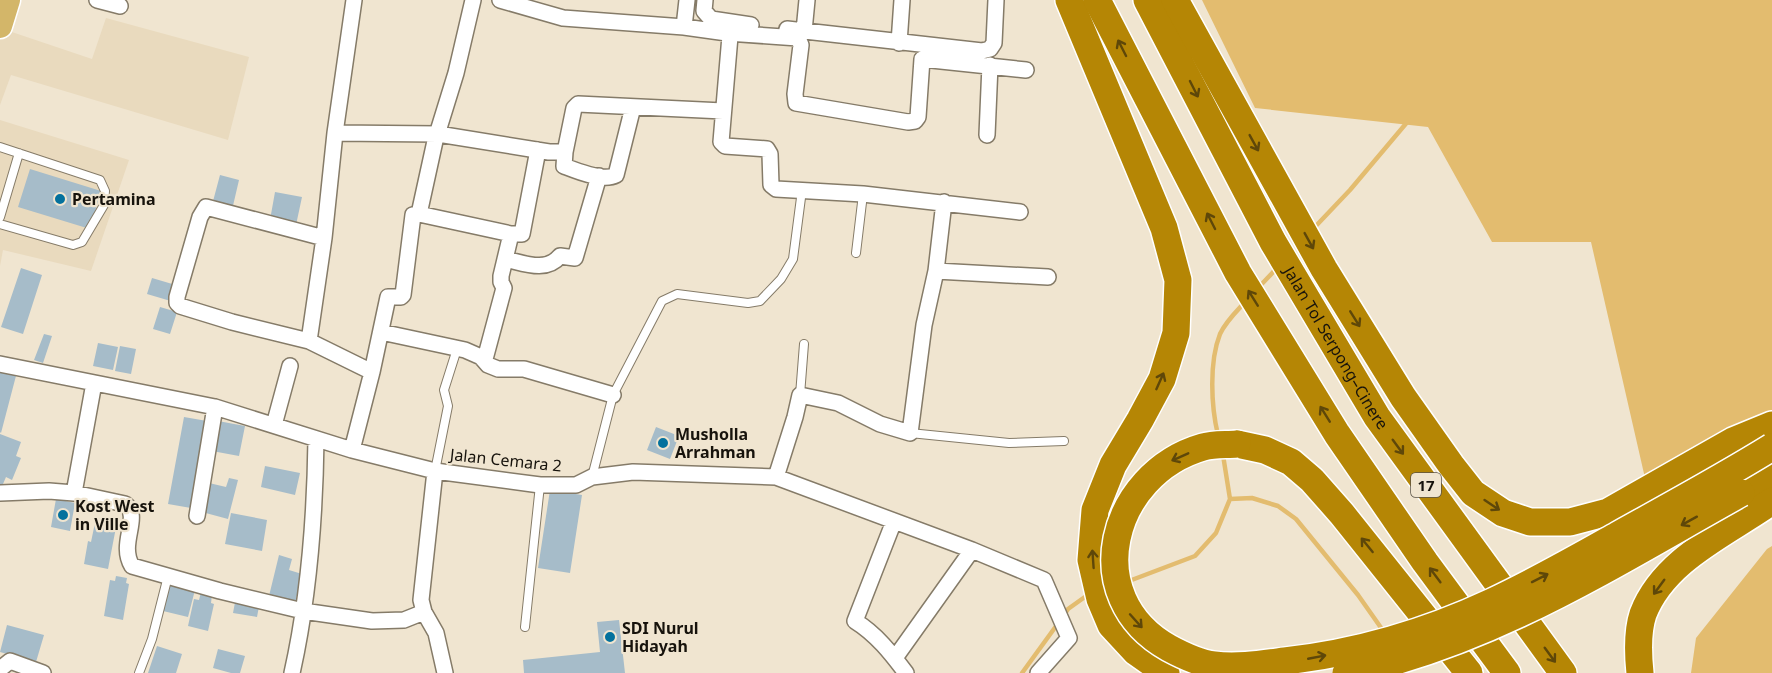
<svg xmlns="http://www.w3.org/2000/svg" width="1772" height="673" font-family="'Noto Sans',sans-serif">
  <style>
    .built { fill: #e9dabe }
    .water { fill: #e3bc6f }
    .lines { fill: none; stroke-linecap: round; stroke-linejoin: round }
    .stream { stroke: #e3bc6f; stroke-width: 4.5 }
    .building { fill: #a6bcc9 }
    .service-casing { stroke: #857b68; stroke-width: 10 }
    .minor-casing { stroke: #857b68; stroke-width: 18 }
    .primary-casing { stroke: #fff; stroke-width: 27 }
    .motorway-casing { stroke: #fff; stroke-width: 30 }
    .service { stroke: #fff; stroke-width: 8 }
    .minor { stroke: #fff; stroke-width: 15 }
    .primary { stroke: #d3b669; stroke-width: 24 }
    .motorway { stroke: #b58605; stroke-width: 27 }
    .motorway-bridge-casing { stroke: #fff; stroke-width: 30; stroke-linecap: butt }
    .motorway-bridge { stroke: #b58605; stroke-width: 27 }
    .oneway { stroke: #5e4709 }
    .poi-dot { fill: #04719d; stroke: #f0e5d0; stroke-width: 2 }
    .labels { text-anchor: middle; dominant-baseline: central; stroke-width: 4.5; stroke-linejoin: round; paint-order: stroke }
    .shield { fill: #f0e5d0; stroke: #585247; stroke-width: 1.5 }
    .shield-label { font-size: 15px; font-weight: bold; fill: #17130c }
    .poi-label { font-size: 16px; font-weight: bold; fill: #17130c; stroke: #f0e5d0; text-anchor: start }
    .street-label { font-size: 16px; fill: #17130c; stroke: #f0e5d0 }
  </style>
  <rect width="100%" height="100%" fill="#f0e5d0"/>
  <path class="built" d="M106,18L249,57L228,140L11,75L0,105V28L92,59Z
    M0,120L129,160L91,271L3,250L0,266Z"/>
  <path class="water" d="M1202,0H1772V410L1645,478L1591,242H1492L1428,127L1255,108Z
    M1772,546V673H1691L1696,638L1767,549Z"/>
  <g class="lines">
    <path class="stream" d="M1313,229L1350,190L1409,120
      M1258,288L1277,268
      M1218,435C1211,406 1209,362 1220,334C1226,321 1237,311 1246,301
      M1230,499L1252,498L1278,506L1296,519L1358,595L1384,632
      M1129,581L1195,556L1216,533L1230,499L1223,455
      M1064,615L1068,609L1089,594
      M1022,673L1059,622"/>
  </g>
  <path class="building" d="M30,169L101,191L90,229L18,207Z
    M220,175L239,180L232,210L212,205Z
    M275,192L302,197L296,225L270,220Z
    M21,268L42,275L23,334L1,327Z
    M152,278L179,286L174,302L147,294Z
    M160,307L177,312L170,334L153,329Z
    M44,334L52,336L43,363L34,360Z
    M98,343L118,347L113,370L93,366Z
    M120,346L136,349L131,374L115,371Z
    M0,367L17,372L1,433L0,432Z
    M184,417L207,421L191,508L168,504Z
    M218,421L245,426L239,456L212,451Z
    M656,427L679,436L670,459L647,450Z
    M0,434L21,442L16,456L21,458L12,480L6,477L0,491Z
    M265,466L300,473L295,495L261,487Z
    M229,478L238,480L228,519L202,512L209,483L226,487Z
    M550,490L582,495L570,573L538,568Z
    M56,499L75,503L70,531L51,527Z
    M231,513L267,520L262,551L225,544Z
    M96,518L117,522L108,569L84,564L88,541L91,542Z
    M279,555L292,559L289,570L302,574L295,603L269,596Z
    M116,576L127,578L126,583L129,584L123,620L104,616L110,580L115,581Z
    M170,584L195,590L188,617L163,611Z
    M201,592L212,595L211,603L214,604L208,631L188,626L194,599L199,600Z
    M236,597L260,601L257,617L233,613Z
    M619,620L625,673H524L523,660L600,652L597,622Z
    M7,625L44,635L36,662L0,652Z
    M157,646L182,654L176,673H148Z
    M218,649L245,656L240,673H231L213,668Z"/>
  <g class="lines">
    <defs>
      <path id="service" d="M0,147L100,180L105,191L104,205L82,242L73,245L0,224
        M0,217L19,153
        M856,253L863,194
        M800,395L804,344
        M910,433L1009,443L1064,441
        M435,471L448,406L444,390L457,349
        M592,477L613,395L662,301L677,294L748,303L760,301L781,279L793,259L802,190
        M525,627L540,485
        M139,673L152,639L168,576"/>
      <path id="minor" d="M97,0L120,6
        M500,0L563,18L684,27L727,33L730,36L721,142L725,146L767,149L770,154L771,185L776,189L863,194L1020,212
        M705,0L704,11L711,19L751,25
        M684,27L687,0
        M787,29L982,51L990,49L994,43L996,0
        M804,31L807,0
        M727,33L798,38L801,45L795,94L796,103L908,122L915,121L918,117L922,59L1026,70
        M899,43L902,0
        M335,133L438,134L549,152H565L574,108L578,104L723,111
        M987,135L990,65
        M565,152L564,166C577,171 603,182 616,175L633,107
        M419,214L511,234
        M324,238L206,207L200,217L177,297V303L180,306L232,322L309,341L372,372
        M505,259C524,263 546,273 560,256L575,258L599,176
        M936,271L1048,277
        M381,332L465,350L481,357L488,365L498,369H524L613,395
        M309,341L324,238L335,133L354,0
        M485,359L504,288L501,282V276L511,234H522L538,150
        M0,364L215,407L352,450L435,471L540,485H576L592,477L633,472L776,477L972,550L1044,580L1069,638L1038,673
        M274,425L290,366
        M352,450L372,372L388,297H401L403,295L413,215L419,214L435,141L456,73L473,0
        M776,477L795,417L800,395L838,403L880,424L910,433L924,325L936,271L944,202
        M0,493L49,491L74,493L125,504C142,517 118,543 132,566L220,591L303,611L372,621L404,620L424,612L421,600L435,471
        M74,493L94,383
        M197,516L215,407
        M894,521L855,621C876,634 891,653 906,673
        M424,612L436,633L445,673
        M895,658L972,550
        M0,669L10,661L43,673
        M292,673C309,597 315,517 316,439"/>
      <path id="primary" d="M0,26L8,0"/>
      <g id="motorway">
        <path d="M1069,0L1164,228L1178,280L1176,333L1162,379L1140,420L1113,465L1095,510L1091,560L1100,599L1111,625L1136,652L1166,673"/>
        <path d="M1097,0L1238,273L1337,434L1425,562L1507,673"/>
        <path id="s1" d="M1147,0L1273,242L1377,417L1563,673"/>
        <path d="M1175,0L1324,269L1403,397L1451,465L1473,493L1503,513L1530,522H1570L1608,512L1733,441L1772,425"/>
        <path d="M1237,444L1265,450L1291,462L1312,480L1342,514L1469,673"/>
        <path d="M1741,493L1772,477"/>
        <path d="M1640,673C1638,654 1637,632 1643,614C1664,559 1727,533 1772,501"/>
      </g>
    </defs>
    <use href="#service" class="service-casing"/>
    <use href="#minor" class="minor-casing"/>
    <use href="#primary" class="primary-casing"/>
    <use href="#motorway" class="motorway-casing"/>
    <use href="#service" class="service"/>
    <use href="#minor" class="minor"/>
    <use href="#primary" class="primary"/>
    <use href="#motorway" class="motorway"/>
    <defs>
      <path id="motorway-bridge" d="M1237,444C1226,445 1213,444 1203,447C1110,474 1078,597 1169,648C1182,655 1199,663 1214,665C1237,668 1262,664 1285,661C1356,653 1428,632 1492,602C1535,582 1577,558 1618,535C1670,506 1722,478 1772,447
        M1346,673C1489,645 1615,563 1741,493"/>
    </defs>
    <use href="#motorway-bridge" class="motorway-bridge-casing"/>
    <use href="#motorway-bridge" class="motorway-bridge"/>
  </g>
  <defs><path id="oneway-shaft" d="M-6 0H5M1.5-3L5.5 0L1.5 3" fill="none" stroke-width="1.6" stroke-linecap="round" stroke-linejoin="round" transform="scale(1.5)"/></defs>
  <g class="oneway">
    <use href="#oneway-shaft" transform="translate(1122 48) rotate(-117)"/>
    <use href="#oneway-shaft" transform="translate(1194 89) rotate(63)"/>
    <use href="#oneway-shaft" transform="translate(1254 143) rotate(61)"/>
    <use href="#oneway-shaft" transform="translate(1211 221) rotate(-117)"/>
    <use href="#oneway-shaft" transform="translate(1309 241) rotate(61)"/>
    <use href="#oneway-shaft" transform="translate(1253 298) rotate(-122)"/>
    <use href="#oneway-shaft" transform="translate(1355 319) rotate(58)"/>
    <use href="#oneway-shaft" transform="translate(1160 381) rotate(-66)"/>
    <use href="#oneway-shaft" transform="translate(1325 414) rotate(-122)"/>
    <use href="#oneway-shaft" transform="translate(1398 447) rotate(54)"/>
    <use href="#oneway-shaft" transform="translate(1180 457) rotate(156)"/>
    <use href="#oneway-shaft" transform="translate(1492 505) rotate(34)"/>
    <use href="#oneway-shaft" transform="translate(1689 521) rotate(151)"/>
    <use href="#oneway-shaft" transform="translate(1367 545) rotate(-129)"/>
    <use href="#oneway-shaft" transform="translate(1093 559) rotate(-94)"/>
    <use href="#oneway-shaft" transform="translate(1435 575) rotate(-127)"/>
    <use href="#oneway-shaft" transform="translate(1540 578) rotate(-27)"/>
    <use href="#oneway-shaft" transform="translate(1659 587) rotate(126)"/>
    <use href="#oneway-shaft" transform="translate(1136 621) rotate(48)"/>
    <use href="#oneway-shaft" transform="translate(1550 655) rotate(54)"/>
    <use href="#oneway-shaft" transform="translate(1317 657) rotate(-11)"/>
  </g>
  <g class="poi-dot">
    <circle cx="60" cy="199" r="6"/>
    <circle cx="663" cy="443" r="6"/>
    <circle cx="63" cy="515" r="6"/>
    <circle cx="610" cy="637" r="6"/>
  </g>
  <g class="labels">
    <rect class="shield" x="1411" y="473" width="30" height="24" rx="4.5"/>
    <g class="shield-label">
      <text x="1426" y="485">17</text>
    </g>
    <g class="poi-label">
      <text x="72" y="199">Pertamina</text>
      <text x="675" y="434">Musholla<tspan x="675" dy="18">Arrahman</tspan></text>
      <text x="75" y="506">Kost West<tspan x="75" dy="18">in Ville</tspan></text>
      <text x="622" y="628">SDI Nurul<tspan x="622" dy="18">Hidayah</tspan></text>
    </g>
    <g class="street-label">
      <text stroke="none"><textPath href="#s1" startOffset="396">Jalan Tol Serpong–Cinere</textPath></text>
      <text transform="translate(506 460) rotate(6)">Jalan Cemara 2</text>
    </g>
  </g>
</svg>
